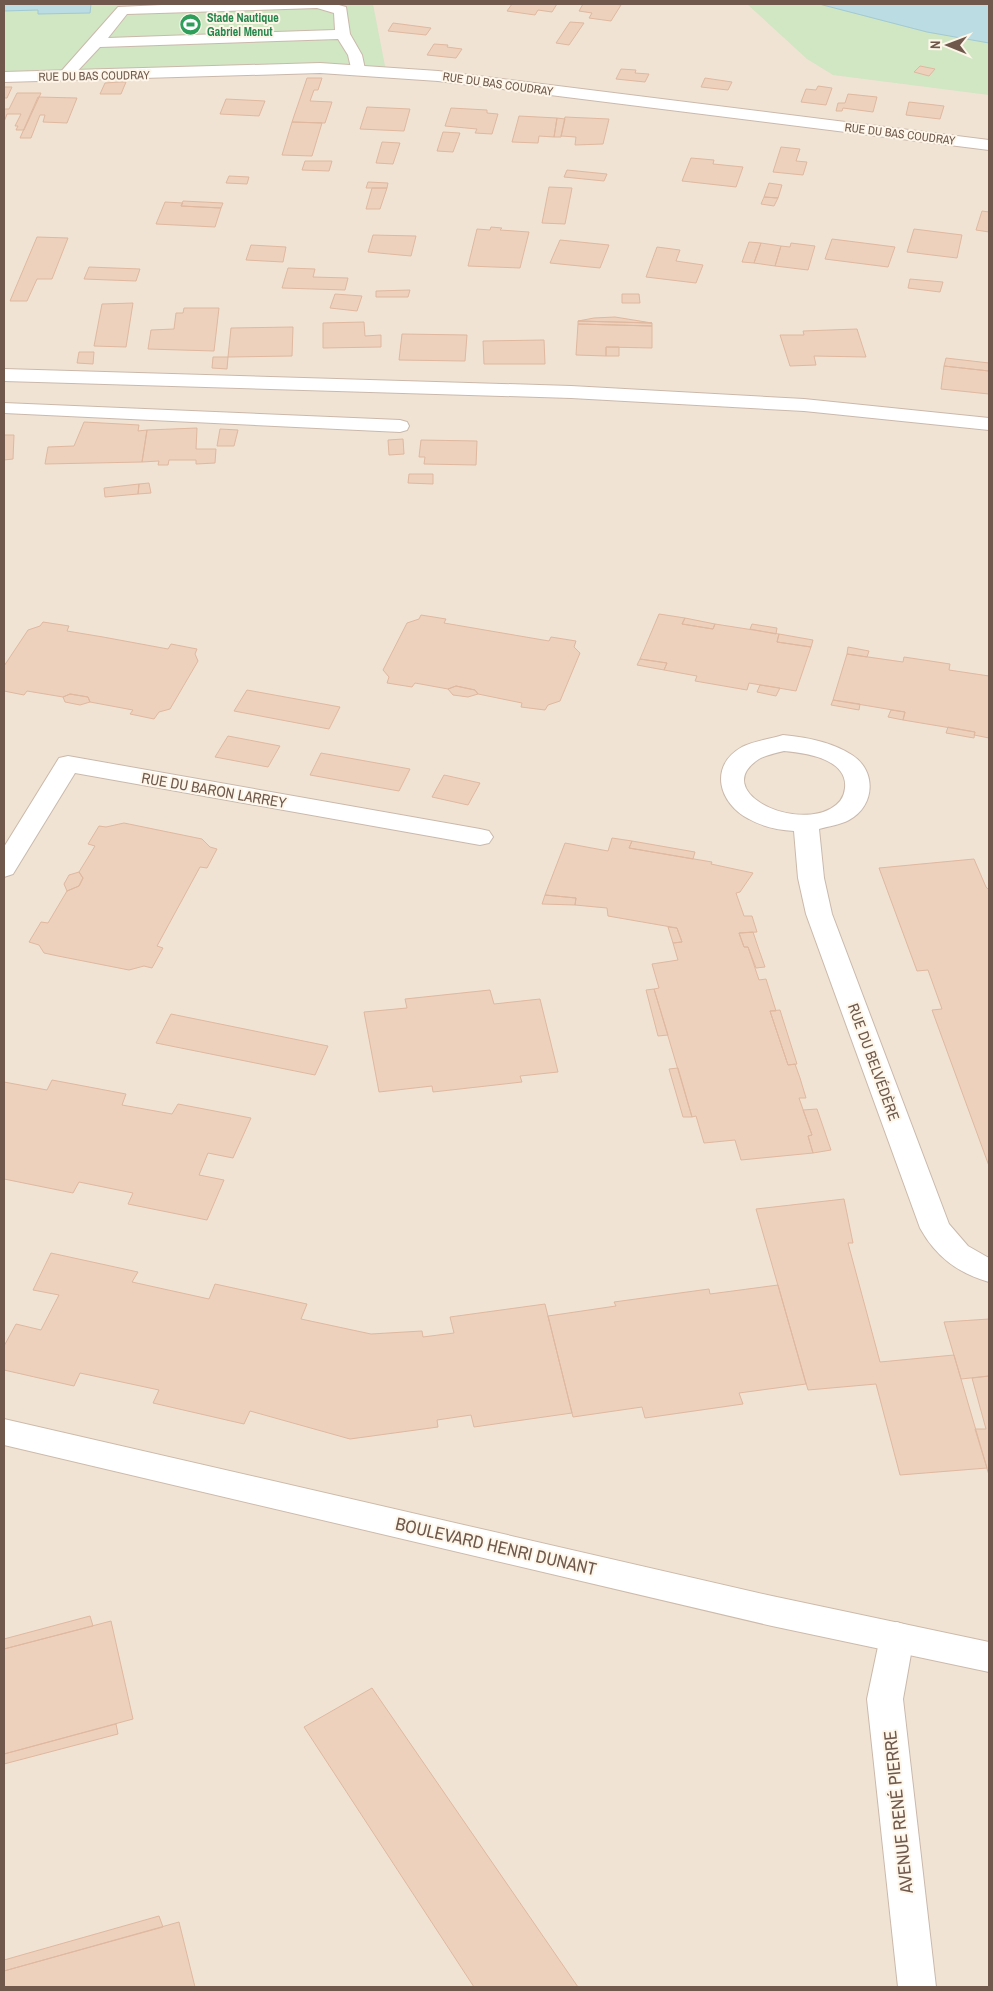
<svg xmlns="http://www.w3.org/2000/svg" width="993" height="1991" font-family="'Archivo Narrow',sans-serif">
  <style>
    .residential { fill: #f1e3d3 }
    .green { fill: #d1e6c3 }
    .water { fill: #badce2; stroke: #a1cad3 }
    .building { fill: #edd1bd; stroke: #dfb89f }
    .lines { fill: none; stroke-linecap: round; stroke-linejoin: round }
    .service-casing { stroke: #cab9ab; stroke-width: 2 }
    .minor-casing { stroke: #cab9ab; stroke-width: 2 }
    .secondary-casing { stroke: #cdbaaa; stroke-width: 2 }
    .service { fill: #fff; fill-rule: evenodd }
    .minor { fill: #fff; fill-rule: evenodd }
    .secondary { fill: #fff; fill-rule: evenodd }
    .labels { text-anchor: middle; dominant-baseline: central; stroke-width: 4; stroke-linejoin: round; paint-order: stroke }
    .far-leisure-label { font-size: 12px; font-weight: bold; fill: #27864d; stroke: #fdf6e9; text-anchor: start }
    .far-street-label { font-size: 12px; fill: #70594c; stroke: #fdf6e9 }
    .street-label { font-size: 15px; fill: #70594c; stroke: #fdf6e9 }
    .near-street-label { font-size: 18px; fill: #70594c; stroke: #fdf6e9 }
  </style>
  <rect width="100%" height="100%" fill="#faf2e4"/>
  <path class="residential" d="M4,4H989V1987H4Z"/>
  <path class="green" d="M4,4H373L386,71L4,77Z
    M747,4H989V95L833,75L807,59Z"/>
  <path class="water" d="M4,4H91L90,13L38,14V10L4,11Z
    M819,4H989V43L927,32Z"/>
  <path class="building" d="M512,4H557L552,12L538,10L535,15L507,11Z
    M583,4H615L621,5L611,21L589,18L592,13L579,11Z
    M570,22L584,23L569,45L556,43Z
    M393,23L431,28L426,35L388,31Z
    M434,44L448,45L447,47L462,49L456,58L427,55Z
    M920,66L935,69L929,76L914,72Z
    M621,69L636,70L635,73L649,74L645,82L616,79Z
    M307,78H322L318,90H314L310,101L332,102L325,123L292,122Z
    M705,78L732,82L728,90L701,87Z
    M120,82H126L121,94H100L105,83Z
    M818,86L832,88L826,105L801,102L806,89L816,90Z
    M4,87H12L7,98H4Z
    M17,93H41L24,130H16L18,126H15L21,114H7L4,122V109H9Z
    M848,94L877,97L873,112L843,108L842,111H836L838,103H845Z
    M38,97L77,98L67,123L43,122L45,115H40L31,138H20Z
    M226,99L265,101L259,116L220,114Z
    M909,102L944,106L940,119L906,115Z
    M367,107L410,109L404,131L360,129Z
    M451,108L487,110V113L498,114L492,134L475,133L477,129L445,126Z
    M519,116L557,118L554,137L539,136L538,143L512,142Z
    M565,117L609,119L603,144L575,145L576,137L561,136Z
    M557,118L565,119L561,137H554Z
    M292,122L322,123L312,156L282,155Z
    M443,132L460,133L453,152L437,151Z
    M382,142L400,143L393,164L376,163Z
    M781,147L800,149L796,161L807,162L803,175L773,172Z
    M691,158L714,160L713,164L743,167L736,187L682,181Z
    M305,161H332L329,171L302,170Z
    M567,170L607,174L604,181L564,177Z
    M229,176L249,177L247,184L226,183Z
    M368,182L388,183L387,188H366Z
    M769,183L782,185L778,198L764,197Z
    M549,187L572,188L565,224L542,223Z
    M372,188H387L380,209H366Z
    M764,197L778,198L774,206L761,204Z
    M183,201L223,203L221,208L181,206Z
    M165,202L183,203L181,206L221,208L215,227L156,224Z
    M982,211L989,212V232L976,230Z
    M491,227L502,228L500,230L529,232L520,268L468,266L477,229L490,230Z
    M914,229L962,235L957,258L907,252Z
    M373,235L416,236L411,256L368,252Z
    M37,237L68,238L52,279H37L27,301H10Z
    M832,239L895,247L888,267L825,259Z
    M560,240L609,245L600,268L550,263Z
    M749,242L761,243L754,263L742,262Z
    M761,243L781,246L775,266L754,263Z
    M791,243L815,246L808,270L775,266L781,246L790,247Z
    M251,245L286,247L283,262L246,260Z
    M657,247L680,250L676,261L703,265L696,283L646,277Z
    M89,267L140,269L136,281L84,279Z
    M288,268L315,269L313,277L348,278L345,290L282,288Z
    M910,279L943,282L940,292L908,288Z
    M410,290L408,297H376V291Z
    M335,294L362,296L357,311L330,308Z
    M622,294H639L640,303H622Z
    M133,303L126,347L94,346L102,304Z
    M184,308H219L214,351L148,349L151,330L174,329L176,313H183Z
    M615,317L652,323L578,321L594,318Z
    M578,321L652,323V326L578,324Z
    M364,322L365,336L381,335V347L323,348V323Z
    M578,324L652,326V348L606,347V356L576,355Z
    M293,327L292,356L228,357L231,328Z
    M857,329L866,357L814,356L816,365L790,366L780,335H804L803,331Z
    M402,334L467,335L465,361L399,360Z
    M544,340L545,364H484L483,341Z
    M606,347H619V356H606Z
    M79,352H94L93,364L77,363Z
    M213,357H228L227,369L212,368Z
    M946,358L989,363V371L944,366Z
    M944,366L989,371V394L941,389Z
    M84,422L139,425L138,431L147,430L142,462L45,464L48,447L74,446Z
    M197,428L196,449H216L215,463L196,464V460H169L168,465H158L159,461L142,462L147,430Z
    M220,429L238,430L234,446H217Z
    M4,435H14L13,459L4,460Z
    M403,439L404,454L389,455L388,440Z
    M421,440L477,441L476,465L424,464L425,457H419Z
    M409,474H433V484L408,483Z
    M149,483L151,493L138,494L139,484Z
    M139,484L138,494L105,497L104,488Z
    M659,614L685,618L682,624L713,629L715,624L779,634L777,642L811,647L796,691L749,683L747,690L695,681L697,676L664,670L667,663L640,659Z
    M421,615L446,619L444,623L549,641L551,637L576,641L574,647L580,653L560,701L548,705L545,710L521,707L522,703L478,694L475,690L456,686L448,689L415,683L412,687L387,683L389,677L383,670L407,623L419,619Z
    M685,618L715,624L713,629L682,624Z
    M43,622L69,626L67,631L103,637L168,649L171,644L197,649L195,654L198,661L170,709L159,712L154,719L130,714L133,710L90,702L88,697L70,694L63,697L27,691L24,695L4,691V666L28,630L40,626Z
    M752,624L777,628L776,634L750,629Z
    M779,634L813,640L811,647L777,642Z
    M848,647L869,651L867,657L847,654Z
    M847,654L903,662L904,657L950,664L949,670L989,676V738L974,735L975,732L903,720L905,712L833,700Z
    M640,659L667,663L664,670L637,665Z
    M760,685L780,688L776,696L757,692Z
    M456,686L475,690L478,694L468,697L453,695L448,689Z
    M247,690L340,707L329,729L234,711Z
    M70,694L88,697L90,702L80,705L65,702L63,697Z
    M833,700L860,704L859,710L831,705Z
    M891,710L905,712L903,720L888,717Z
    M948,727L975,732L974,738L946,733Z
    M228,736L280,746L268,767L215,757Z
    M321,753L410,769L399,791L310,775Z
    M444,775L480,783L468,805L432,797Z
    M124,823L202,839L210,847L217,849L207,868L200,867L157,946L163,948L152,968L144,966L129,970L58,956L44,953L39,945L29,942L41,922L48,923L67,891L79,886L83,878L79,872L95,846L88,844L99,826L106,827Z
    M612,838L632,841L629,848L712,862L711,864L753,873L740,892L736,893L744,916H752L757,932L739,933L744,947H748L759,980L766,979L776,1011H770L788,1065L795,1064L800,1078L806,1098H799L812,1135L808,1136L813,1153L741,1160L735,1140L704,1143L696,1116L692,1117L654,989L659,988L652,964L678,960L673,943L682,942L677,928L608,916L607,908L575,905L576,898L545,895L565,843L608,851Z
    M632,841L695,852L693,859L629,848Z
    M974,859L986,887L989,890V1166L932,1010L942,1009L928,970L917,971L879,868Z
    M79,872L83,878L79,886L67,891L64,884L69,875Z
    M545,895L576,898L575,905L542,904Z
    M668,927L677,928L682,942L673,943Z
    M753,932L758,947L765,967L756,968L748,947H744L739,933Z
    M654,989L668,1035L658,1036L646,990Z
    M490,990L494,1004L540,999L558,1072L520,1076L522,1082L433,1092L432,1086L379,1092L364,1012L407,1008L405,999Z
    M780,1010L797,1064L788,1065L770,1011Z
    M171,1014L328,1046L315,1075L156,1043Z
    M678,1068L692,1117H683L669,1069Z
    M52,1080L126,1094L122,1105L172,1114L178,1104L251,1118L233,1158L208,1153L199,1175L224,1180L207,1220L128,1204L133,1193L79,1182L73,1193L4,1179V1082L47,1090Z
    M817,1109L831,1150L813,1153L808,1136L812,1135L803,1110Z
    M844,1199L853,1243H848L880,1362L954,1355L987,1468L900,1475L876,1384L808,1390L756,1209Z
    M51,1253L138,1272L132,1282L209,1299L215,1284L307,1304L301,1319L371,1334L422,1331L423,1337L454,1333L450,1317L545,1304L572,1413L474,1427L471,1415L437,1420L438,1427L350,1439L250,1411L244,1424L153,1403L159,1390L80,1373L74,1386L4,1370V1346L16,1324L41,1330L59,1295L33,1290Z
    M778,1285L806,1384L739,1393L743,1404L645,1418L642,1407L573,1417L548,1316L616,1306L614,1302L709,1289L710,1294Z
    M989,1319V1376L961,1379L944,1322Z
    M989,1376V1475L975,1429H986L972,1378Z
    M90,1616L93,1626L4,1649V1639Z
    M111,1621L133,1719L4,1754V1649Z
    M372,1688L578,1987H474L304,1727Z
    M116,1724L118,1734L4,1764V1754Z
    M159,1916L163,1927L4,1971V1960Z
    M179,1922L195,1987H4V1971Z"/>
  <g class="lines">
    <defs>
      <path id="service" d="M184,4H335L346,7L350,34L362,55L365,69L357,74L352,72L348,55L338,39L100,47L70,79L65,81L57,76L118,7ZM317,8L334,13L335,30L108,38L127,14Z
        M4,403L400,420L407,422L409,426L407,430L400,432L4,413Z"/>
      <path id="minor" d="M320,63L438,71L989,140V150L438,81L320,73L4,82V72Z
        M4,369L571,386L804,399L989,418V430L804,411L571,398L4,381Z
        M783,735C806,737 832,742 852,755C877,771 875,806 849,820C840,825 829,826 819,829L824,878L832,914L949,1224L968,1246L989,1258V1282C958,1273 936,1257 920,1228L806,914L798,878L794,831C779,830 763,827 749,819C719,804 708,766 742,747C754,741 770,739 783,735ZM784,751C806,753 848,759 845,788C844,798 839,804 830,809C790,830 711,790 759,759C766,755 776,753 784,751Z
        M68,756L480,829L489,831L493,837L489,843L480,845L75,773L13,874L4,877V847L59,758Z
        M897,1622L909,1626L914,1637L903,1699L936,1987H898L867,1699L880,1637L885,1626Z"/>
      <path id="secondary" d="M4,1419L772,1596L989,1642V1672L772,1626L4,1445Z"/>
    </defs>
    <use href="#service" class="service-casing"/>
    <use href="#minor" class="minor-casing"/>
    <use href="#secondary" class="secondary-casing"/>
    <use href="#service" class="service"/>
    <use href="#minor" class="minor"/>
    <use href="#secondary" class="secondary"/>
  </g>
  <defs>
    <symbol id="stadium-disc" viewBox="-11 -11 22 22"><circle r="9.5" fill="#2e9e5b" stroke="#fdf6e9"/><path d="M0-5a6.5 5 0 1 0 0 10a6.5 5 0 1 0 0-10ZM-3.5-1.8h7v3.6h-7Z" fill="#fff"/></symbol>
  </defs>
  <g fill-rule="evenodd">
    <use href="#stadium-disc" x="178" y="12" width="25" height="25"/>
  </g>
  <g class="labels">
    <g class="far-leisure-label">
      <text x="207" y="18">Stade Nautique<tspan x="207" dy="14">Gabriel Menut</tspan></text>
    </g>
    <g class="far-street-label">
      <text transform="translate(94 76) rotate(-1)">RUE DU BAS COUDRAY</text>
      <text transform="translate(498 84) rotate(8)">RUE DU BAS COUDRAY</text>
      <text transform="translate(900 134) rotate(7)">RUE DU BAS COUDRAY</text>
    </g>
    <g class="street-label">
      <text transform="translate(214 790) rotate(10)">RUE DU BARON LARREY</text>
      <text transform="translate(874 1062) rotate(70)">RUE DU BELVÉDÈRE</text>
    </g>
    <g class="near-street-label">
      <text transform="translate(496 1546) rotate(13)">BOULEVARD HENRI DUNANT</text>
      <text transform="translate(898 1812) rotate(-96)">AVENUE RENÉ PIERRE</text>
    </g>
  </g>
  <rect width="993" height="1991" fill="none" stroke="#70594c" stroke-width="10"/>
  <g transform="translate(948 45) rotate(271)" stroke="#fdf6e9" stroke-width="4" paint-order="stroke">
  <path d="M0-4L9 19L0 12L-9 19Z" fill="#70594c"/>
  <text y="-8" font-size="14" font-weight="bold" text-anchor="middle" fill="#70594c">N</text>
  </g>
</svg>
